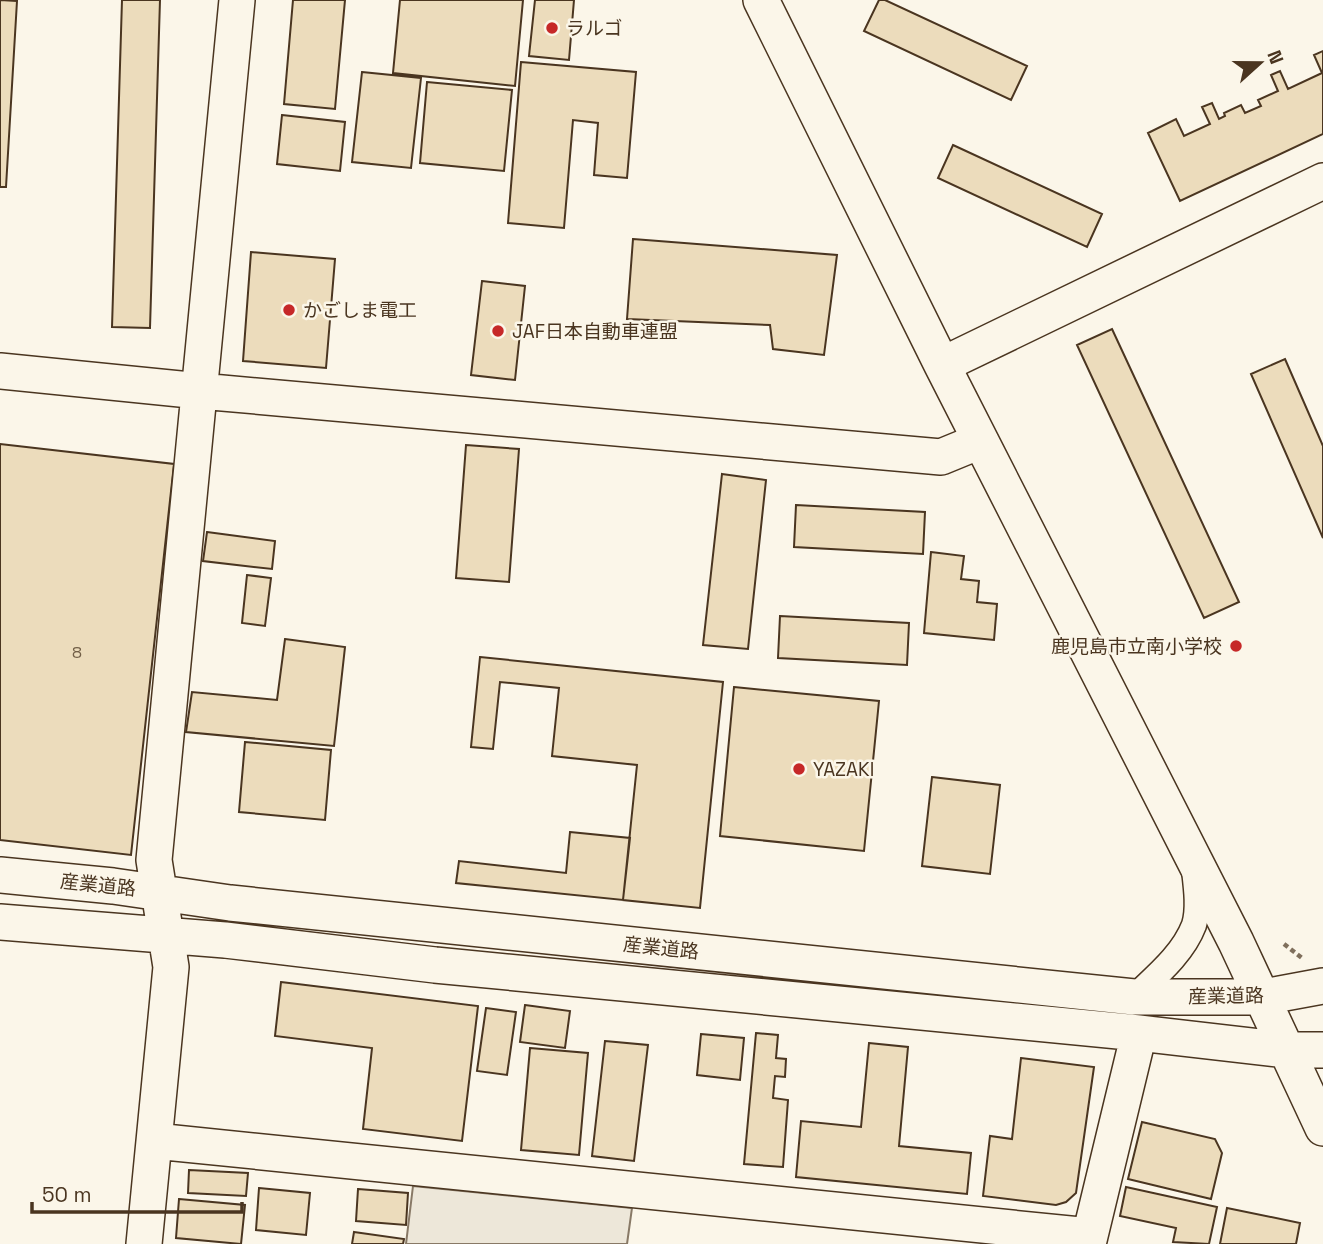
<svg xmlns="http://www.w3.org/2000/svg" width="1323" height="1244" font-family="'Space Grotesk','Noto Sans JP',sans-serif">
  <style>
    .parking { fill: #ede7d9; stroke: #887966; stroke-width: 2 }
    .building { fill: #ecdcbc; stroke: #4a3520; stroke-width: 2 }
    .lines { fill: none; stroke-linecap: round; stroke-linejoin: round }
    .street-casing { stroke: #4a3520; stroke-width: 27 }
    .secondary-casing { stroke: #4a3520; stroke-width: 38 }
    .path { stroke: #7f6f5c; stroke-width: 4.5; stroke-dasharray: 5 3.5; stroke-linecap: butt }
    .street { stroke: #fbf6e9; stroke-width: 24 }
    .secondary { stroke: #fbf6e9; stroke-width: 35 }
    .poi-dot { fill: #c62828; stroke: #fbf6e9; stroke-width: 2.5 }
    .labels { text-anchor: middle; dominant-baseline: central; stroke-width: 5; stroke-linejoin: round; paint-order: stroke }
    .number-label { font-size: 16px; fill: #725f47 }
    .poi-label { font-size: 19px; fill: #4a3520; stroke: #fbf6e9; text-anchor: start }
    .street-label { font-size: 19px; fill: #4a3520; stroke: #fbf6e9 }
  </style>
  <rect width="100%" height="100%" fill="#fbf6e9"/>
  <path class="parking" d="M413,1186L632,1208L627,1244H406Z"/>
  <path class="building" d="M0,0L17,1L6,187H0Z
    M122,0H160L150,328L112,327Z
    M293,0H345L335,109L284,104Z
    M400,0H523L515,86L393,73Z
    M535,0H574L569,60L529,56Z
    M879,0H885L1027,66L1011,100L864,31Z
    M1323,51V134L1180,201L1148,133L1176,119L1184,136L1210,124L1202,107L1212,103L1219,119L1225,116L1224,113L1241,105L1245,113L1261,106L1258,100L1278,91L1271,75L1280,71L1288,89L1322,73L1314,55Z
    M521,62L636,72L627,178L594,175L598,123L573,120L564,228L508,223Z
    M362,72L421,78L411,168L352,162Z
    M427,82L512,90L504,171L420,163Z
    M282,115L345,122L340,171L277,164Z
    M953,145L1102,214L1087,247L938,178Z
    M633,239L837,255L824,355L773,349L770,325L627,319Z
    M251,252L335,259L326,368L243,361Z
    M482,281L525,286L515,380L471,375Z
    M1112,329L1239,602L1204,618L1077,345Z
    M1285,359L1323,446V538L1251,374Z
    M0,444L174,464L131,855L0,840Z
    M466,445L519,449L509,582L456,578Z
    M722,474L766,480L748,649L703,645Z
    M796,505L925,512L923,554L794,547Z
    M207,532L275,541L272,569L203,561Z
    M931,552L964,556L961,579L979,581L977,602L997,604L994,640L924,633Z
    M247,575L271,578L265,626L242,623Z
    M780,616L909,623L907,665L778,658Z
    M285,639L345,647L334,746L186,732L192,692L277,700Z
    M480,657L723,682L700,908L623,900L637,765L552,756L559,688L500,682L493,749L471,747Z
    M734,687L879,701L864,851L720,836Z
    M245,742L331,750L325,820L239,812Z
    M932,777L1000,785L990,874L922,866Z
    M570,832L630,838L623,900L456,883L459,861L566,873Z
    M281,982L478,1006L462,1141L363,1129L372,1048L275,1036Z
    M525,1005L570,1011L565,1048L520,1042Z
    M486,1008L516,1012L507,1075L477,1071Z
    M756,1033L778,1035L776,1058L786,1059L785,1077L775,1076L773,1098L788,1100L783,1167L744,1164Z
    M701,1034L744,1038L740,1080L697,1075Z
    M605,1041L648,1045L634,1161L592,1156Z
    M869,1043L908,1047L899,1146L971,1153L967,1194L796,1177L801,1121L861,1127Z
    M530,1048L588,1053L579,1155L521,1150Z
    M1021,1058L1094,1067L1076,1193L1066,1202L1056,1205L983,1196L990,1136L1012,1139Z
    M1142,1122L1215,1139L1222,1153L1211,1199L1128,1179Z
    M189,1170L248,1173L246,1196L188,1193Z
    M1126,1187L1217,1207L1209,1244L1173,1242L1176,1228L1120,1216Z
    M259,1188L310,1193L306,1235L256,1230Z
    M358,1189L408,1193L406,1225L356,1221Z
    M179,1199L245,1205L241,1244L176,1238Z
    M1227,1208L1300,1223L1296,1244H1220Z
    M354,1232L404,1239L403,1244H352Z"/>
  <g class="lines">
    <defs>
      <path id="street" d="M1134,997C1156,976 1183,954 1194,925C1199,909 1196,887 1194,870"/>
      <path id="secondary" d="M761,0L942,365L1236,942L1323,1128
        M942,365L1323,181
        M0,371L200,391L941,457L980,441
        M0,875L113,886L230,903L1134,997H1263L1323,986
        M0,922L225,940L435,965L1139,1033L1286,1050H1323
        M155,1141L1090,1236
        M144,1244L171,967L154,860L237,0
        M1088,1244L1139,1033"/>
    </defs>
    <use href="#street" class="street-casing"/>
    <use href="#secondary" class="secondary-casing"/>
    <path class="path" d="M1284,944L1302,958"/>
    <use href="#street" class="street"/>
    <use href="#secondary" class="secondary"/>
  </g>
  <g class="poi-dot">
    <circle cx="552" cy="28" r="7"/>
    <circle cx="289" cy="310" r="7"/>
    <circle cx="498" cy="331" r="7"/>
    <circle cx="1236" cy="646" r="7"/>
    <circle cx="799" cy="769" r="7"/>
  </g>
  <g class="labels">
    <g class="number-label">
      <text x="77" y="652">8</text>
    </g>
    <g class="poi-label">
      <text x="566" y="28">ラルゴ</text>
      <text x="303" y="310">かごしま電工</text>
      <text x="512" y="331">JAF日本自動車連盟</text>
      <text x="1222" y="646" text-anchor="end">鹿児島市立南小学校</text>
      <text x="813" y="769">YAZAKI</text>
    </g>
    <g class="street-label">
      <text transform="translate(98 885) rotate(6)">産業道路</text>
      <text transform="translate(661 948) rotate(6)">産業道路</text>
      <text transform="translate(1226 996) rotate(-1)">産業道路</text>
    </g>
  </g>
  <g transform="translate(1260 63) rotate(69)" stroke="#fbf6e9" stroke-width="5" paint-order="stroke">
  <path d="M0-5L12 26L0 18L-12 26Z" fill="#4a3520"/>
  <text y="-10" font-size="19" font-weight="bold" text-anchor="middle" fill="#4a3520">N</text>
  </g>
  <path d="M32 1202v10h210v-10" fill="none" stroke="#4a3520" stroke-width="3.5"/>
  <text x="42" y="1202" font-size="21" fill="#4a3520" stroke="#fbf6e9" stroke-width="5" paint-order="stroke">50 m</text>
</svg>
